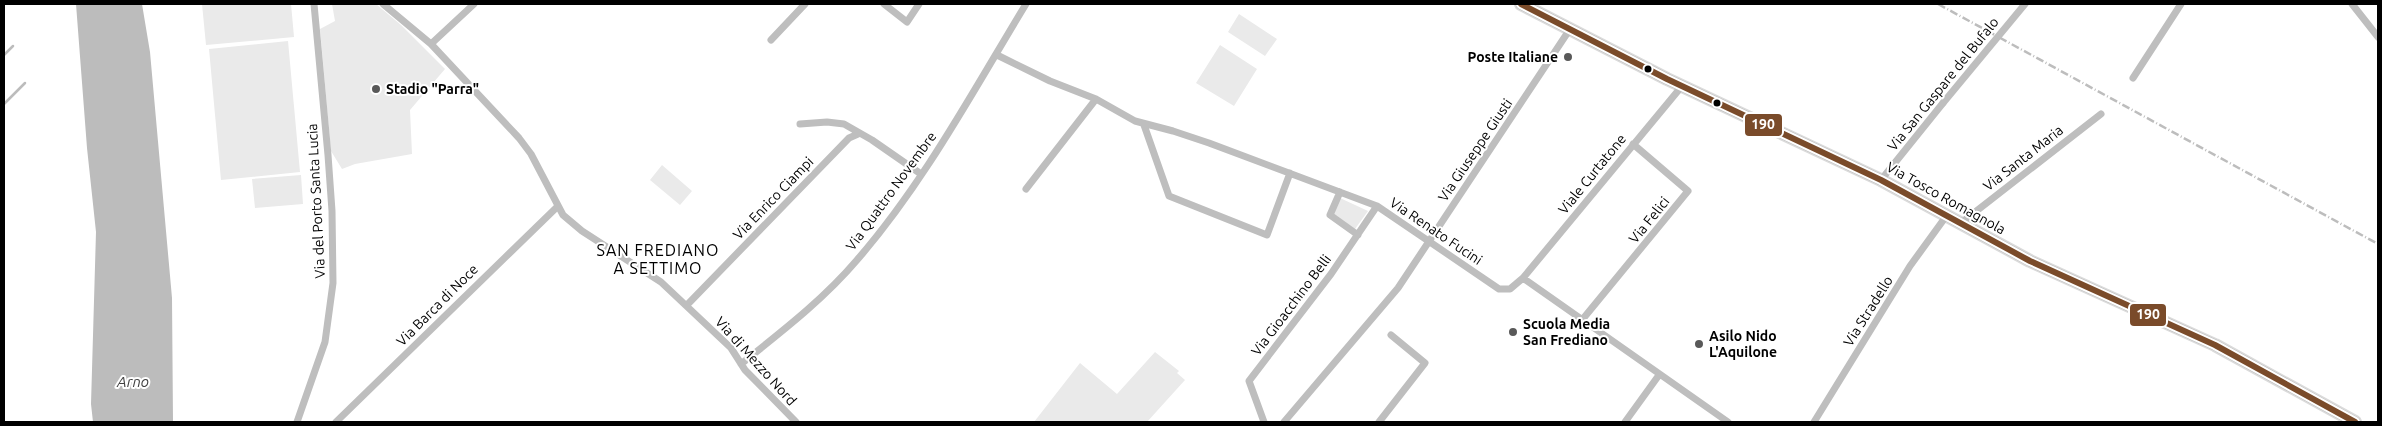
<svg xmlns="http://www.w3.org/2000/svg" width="2382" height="426" font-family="Ubuntu,sans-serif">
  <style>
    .green { fill: #eaeaea }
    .water { fill: #bcbcbc }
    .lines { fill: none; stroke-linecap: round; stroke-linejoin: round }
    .stream { stroke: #bcbcbc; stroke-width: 2.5 }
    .primary-casing { stroke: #dbdbdb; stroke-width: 14 }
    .street { stroke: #bebebe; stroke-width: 7 }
    .primary { stroke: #bdbdbd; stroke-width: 11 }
    .rail { stroke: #bdbdbd; stroke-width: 2.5; stroke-dasharray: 8 2.5 1 2.5; stroke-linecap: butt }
    .street-bridge { stroke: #bebebe; stroke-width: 7 }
    .bus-1-casing { stroke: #fff; stroke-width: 10 }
    .bus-1 { stroke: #7a4b2a; stroke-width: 6 }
    .poi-dot { fill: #595959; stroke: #fff; stroke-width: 2 }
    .bus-dot { fill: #000; stroke: #fff; stroke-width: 2 }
    .labels { text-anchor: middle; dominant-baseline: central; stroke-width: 4; stroke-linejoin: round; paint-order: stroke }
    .poi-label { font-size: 14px; font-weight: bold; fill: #000; stroke: #fff; text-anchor: start }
    .street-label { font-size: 14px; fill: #000; stroke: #fff }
    .water-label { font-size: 15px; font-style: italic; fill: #414141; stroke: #fff }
    .quarter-label { font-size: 16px; letter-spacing: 1px; fill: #000; stroke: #fff }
    .line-badge { stroke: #fff; stroke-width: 2 }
    .badge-label { font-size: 14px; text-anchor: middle; font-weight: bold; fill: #fff }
  </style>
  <rect width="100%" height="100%" fill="#fff"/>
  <path class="green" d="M202,4H291L294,37L206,45Z
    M332,4H376L401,25L445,69L410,110L412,154L355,164L342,169L331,151L320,29L335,21Z
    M1239,14L1277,39L1265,56L1228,32Z
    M288,41L300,172L221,180L209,49Z
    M1220,45L1257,69L1234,106L1196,83Z
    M662,165L692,191L680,205L650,180Z
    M301,175L303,204L255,208L252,179Z
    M1340,198L1368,211L1355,229L1333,214Z
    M1155,352L1179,371L1177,373L1185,380L1147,422H1034L1080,363L1117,394Z"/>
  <path class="water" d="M76,4H142L150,52L172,298L173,422H93L91,404L96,232L87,148Z"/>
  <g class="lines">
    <path class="stream" d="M4,55L13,46
      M4,104L25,83"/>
    <defs>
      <path id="primary" d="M1521,4L1667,79L1881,180L2030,261L2215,345L2355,422"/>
    </defs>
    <use href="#primary" class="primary-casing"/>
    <path class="street" d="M383,4L431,44L519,138L531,154L563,215L582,231L661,282L731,348L745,370L796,422
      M884,4L907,22L919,4
      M2352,4L2378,37
      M771,40L805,4
      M431,44L474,4
      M997,55L1050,81L1096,99L1135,121L1173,131L1209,143L1377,206L1499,289H1510L1523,278L1728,422
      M2133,78L2181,4
      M800,124L827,122L844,124L872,140L921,174
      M1144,125L1169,196L1267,235L1290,173
      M1881,180L1943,103
      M1026,189L1096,99
      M1340,192L1330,215L1358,235
      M1961,223L2101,114
      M1523,278L1682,86
      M687,305L849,138L858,134
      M1582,320L1688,191L1633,144
      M741,364C781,332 823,300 857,260C924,183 973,91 1026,4
      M297,422L325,342L333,283L332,211L328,155L314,4
      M336,422L557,207
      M1264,422L1249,381L1331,274L1377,206
      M1284,422L1398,288L1570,29
      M1379,422L1425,363L1391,335
      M1625,422L1659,375
      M1814,422L1910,266L1947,215"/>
    <use href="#primary" class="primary"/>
    <path class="rail" d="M1938,4L2378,244"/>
    <path class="street-bridge" d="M1943,103L2025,4"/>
    <defs>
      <path id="bus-1" d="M1521,4L1667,79L1881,180L2030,261L2215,345L2355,422"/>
    </defs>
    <use href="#bus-1" class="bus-1-casing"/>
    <use href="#bus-1" class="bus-1"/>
  </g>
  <g class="poi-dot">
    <circle cx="1568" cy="57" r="5"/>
    <circle cx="376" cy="89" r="5"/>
    <circle cx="1513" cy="332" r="5"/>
    <circle cx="1699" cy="344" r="5"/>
  </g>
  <g class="bus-dot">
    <circle cx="1648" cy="69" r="4.5"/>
    <circle cx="1717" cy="103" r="4.5"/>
  </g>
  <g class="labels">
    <g class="poi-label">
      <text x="1558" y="57" text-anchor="end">Poste Italiane</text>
      <text x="386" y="89">Stadio "Parra"</text>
      <text x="1523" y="324">Scuola Media<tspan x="1523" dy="16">San Frediano</tspan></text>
      <text x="1709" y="336">Asilo Nido<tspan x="1709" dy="16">L'Aquilone</tspan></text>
    </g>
    <g class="street-label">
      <text transform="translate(1943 84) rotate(-51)">Via San Gaspare del Bufalo</text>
      <text transform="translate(1475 150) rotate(-56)">Via Giuseppe Giusti</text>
      <text transform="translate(2023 158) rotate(-38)">Via Santa Maria</text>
      <text transform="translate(1592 174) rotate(-51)">Viale Curtatone</text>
      <text transform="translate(891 191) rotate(-54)">Via Quattro Novembre</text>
      <text transform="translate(773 198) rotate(-46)">Via Enrico Ciampi</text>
      <text transform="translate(1946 198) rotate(29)">Via Tosco Romagnola</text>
      <text transform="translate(316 201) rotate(-93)">Via del Porto Santa Lucia</text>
      <text transform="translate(1649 220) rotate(-51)">Via Felici</text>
      <text transform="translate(1436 231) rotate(34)">Via Renato Fucini</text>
      <text transform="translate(437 305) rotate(-45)">Via Barca di Noce</text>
      <text transform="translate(1291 305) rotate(-53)">Via Gioacchino Belli</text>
      <text transform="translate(1868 311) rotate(-58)">Via Stradello</text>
      <text transform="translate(756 361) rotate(48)">Via di Mezzo Nord</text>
    </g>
    <g class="water-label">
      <text x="133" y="381">Arno</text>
    </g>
    <g class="quarter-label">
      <text x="658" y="250">SAN FREDIANO<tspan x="658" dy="18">A SETTIMO</tspan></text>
    </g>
  </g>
  <g class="line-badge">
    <rect x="1744" y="113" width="39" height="24" rx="5" fill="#7a4b2a"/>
    <rect x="2129" y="303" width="38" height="24" rx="5" fill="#7a4b2a"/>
  </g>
  <g class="badge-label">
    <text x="1763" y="129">190</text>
    <text x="2148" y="319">190</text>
  </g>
  <rect width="2382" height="426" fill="none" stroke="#000000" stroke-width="10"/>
</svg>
